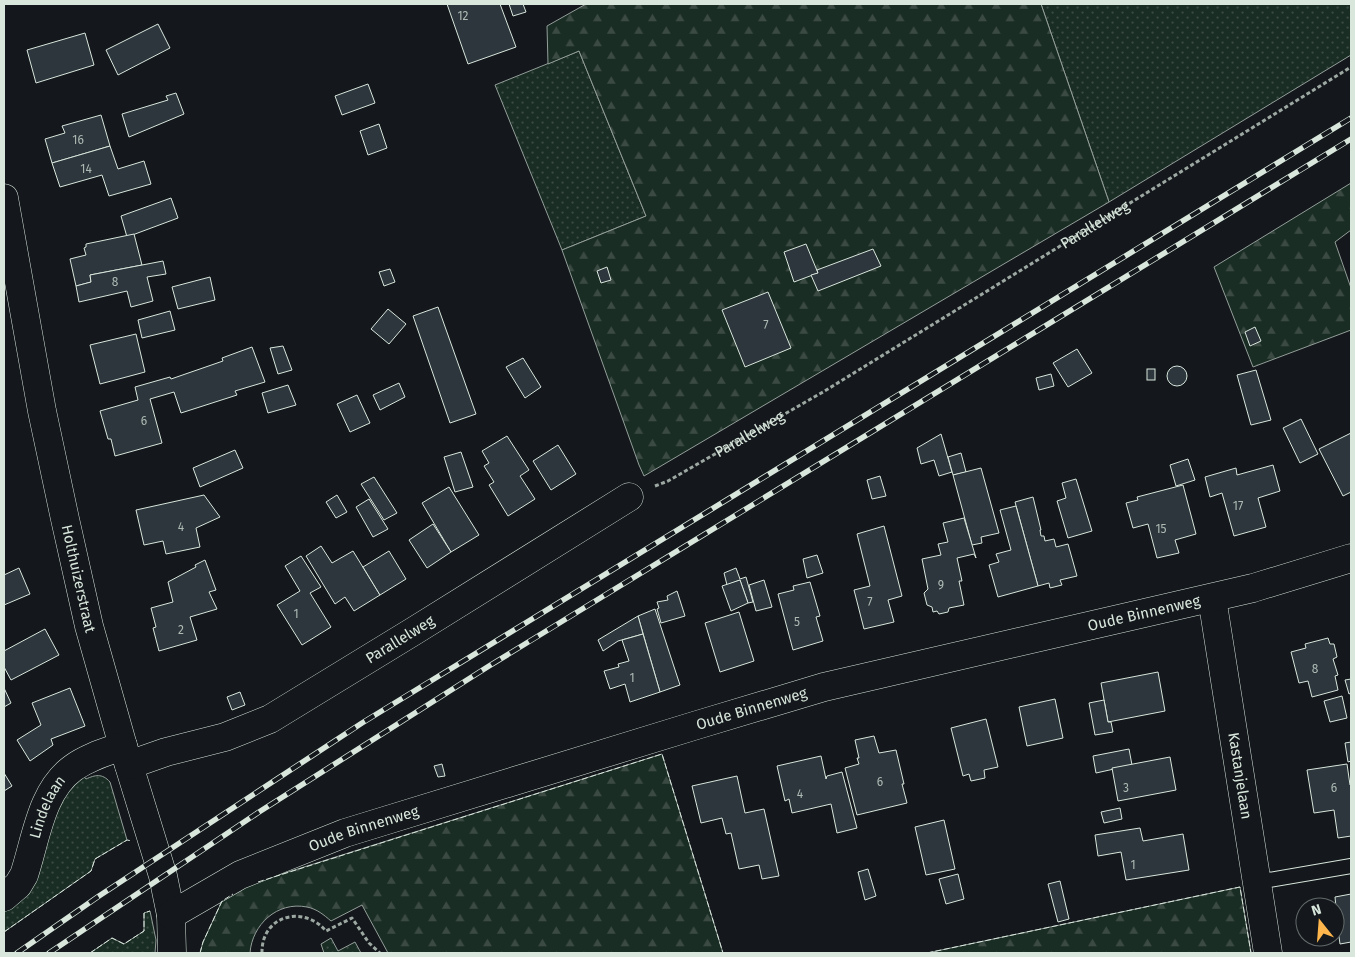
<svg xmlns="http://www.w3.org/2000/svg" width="1355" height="957" viewBox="0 0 1355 957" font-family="'Fira Sans',sans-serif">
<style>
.grass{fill:url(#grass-dots);stroke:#939e99}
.forest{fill:url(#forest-firs);stroke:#939e99}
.building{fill:#2c363c;stroke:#d8e6dc}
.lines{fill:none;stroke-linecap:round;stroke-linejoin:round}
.service-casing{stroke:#d8e6dc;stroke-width:16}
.minor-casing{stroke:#d8e6dc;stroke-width:29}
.path{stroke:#9da8a2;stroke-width:3;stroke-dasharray:4 2.5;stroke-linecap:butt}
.service{stroke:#14181c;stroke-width:14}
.minor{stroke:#14181c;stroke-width:28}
.rail-casing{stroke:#d8e6dc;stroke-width:5.5}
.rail{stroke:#14181c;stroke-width:4;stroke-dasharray:11;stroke-linecap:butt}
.fence{stroke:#d8e6dc;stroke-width:1;stroke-dasharray:6 2.5;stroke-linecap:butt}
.labels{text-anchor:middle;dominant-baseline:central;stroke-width:4;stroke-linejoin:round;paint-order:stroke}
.number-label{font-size:12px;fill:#adbab4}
.street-label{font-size:15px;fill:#d8e6dc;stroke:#14181c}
</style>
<defs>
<pattern id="grass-dots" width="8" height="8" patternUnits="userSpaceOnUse" patternTransform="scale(1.25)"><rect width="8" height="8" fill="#1a2d24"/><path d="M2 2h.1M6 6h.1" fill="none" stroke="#3b4b43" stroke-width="1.8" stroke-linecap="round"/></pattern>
<pattern id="forest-firs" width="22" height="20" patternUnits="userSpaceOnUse" patternTransform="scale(1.25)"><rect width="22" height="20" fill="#1a2d24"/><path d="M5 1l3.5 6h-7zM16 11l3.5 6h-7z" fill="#3b4b43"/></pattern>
</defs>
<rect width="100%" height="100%" fill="#14181c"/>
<g class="grass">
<polygon points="1041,4 1351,4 1351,55 1109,202"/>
<polygon points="579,51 646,216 562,250 495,85"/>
<path d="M83 775 86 779C95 775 102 773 110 782L127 840 95 859 91 871 4 932V911L19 900 50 826 67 790Z"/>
<polygon points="150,911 156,940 155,953 90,953 112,938 124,944 144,931 144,913"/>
<polygon points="331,938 338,951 355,942 361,953 324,953 321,944"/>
</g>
<g class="forest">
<polygon points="586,4 1041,4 1109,202 644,476 639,465 562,250 646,216 579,51 548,64 547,26"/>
<polygon points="1351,183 1351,230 1335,242 1351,288 1351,330 1253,367 1214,267"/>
<path d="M662 754 723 953H388L362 905 331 921C324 915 317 909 307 907 277 901 252 925 250 953H200L203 942 222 901 247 885Z"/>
<polygon points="1240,887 1251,953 927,953"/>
</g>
<g class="building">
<polygon points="447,4 500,4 516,47 468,64"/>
<polygon points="509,4 523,4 526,12 513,16"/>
<polygon points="158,24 170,48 118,75 106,50"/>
<polygon points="85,33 94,65 36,83 27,50"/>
<polygon points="368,84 375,103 342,115 335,96"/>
<polygon points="176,93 184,114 129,137 122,114 168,100 166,96"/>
<polygon points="101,115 110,146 52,163 45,139 65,133 62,126"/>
<polygon points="379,124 387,148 368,155 360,131"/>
<polygon points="110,146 118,169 144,161 151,184 109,196 102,175 60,187 52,163"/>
<polygon points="171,198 178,218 127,237 121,216"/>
<polygon points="134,234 142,265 90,275 91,282 76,286 70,259 86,255 84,248 86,247 86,244"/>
<polygon points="806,244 818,273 794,282 784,252"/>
<polygon points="873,249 881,266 818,291 811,275 818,273 817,270"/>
<polygon points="163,261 166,274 147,277 153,301 131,307 127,291 79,302 76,286 91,282 90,275"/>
<polygon points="607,267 611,280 601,283 597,271"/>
<polygon points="390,269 395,282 384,286 379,272"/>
<polygon points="210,277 215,300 178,309 172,287"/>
<polygon points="768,292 791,348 745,367 722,310"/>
<polygon points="438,307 476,414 450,423 413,316"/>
<polygon points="388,309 406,324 389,344 371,329"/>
<polygon points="170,311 175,330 142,338 138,320"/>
<polygon points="1255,327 1261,341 1250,346 1245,332"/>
<polygon points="136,334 145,372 100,384 90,345"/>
<polygon points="283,346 292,370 278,374 270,348"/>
<polygon points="252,347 265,382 235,391 237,395 181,413 174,392 150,399 162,443 115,456 111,439 108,439 100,411 138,400 135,387 170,377 171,379 223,361 222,358"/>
<polygon points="1077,349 1092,373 1068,387 1053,363"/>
<polygon points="523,358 541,387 525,398 506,367"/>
<circle cx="1177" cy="376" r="10"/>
<rect x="1147" y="369" width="8" height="11"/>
<polygon points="1256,370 1271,420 1251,425 1237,375"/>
<polygon points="1051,374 1054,386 1039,390 1036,378"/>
<polygon points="399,383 405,397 380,410 373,395"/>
<polygon points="288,385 296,405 268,413 262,393"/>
<polygon points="357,395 370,423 350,432 337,404"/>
<polygon points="1301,419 1318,454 1300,463 1283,428"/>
<polygon points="1351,433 1351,492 1343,496 1319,449"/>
<polygon points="941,434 952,472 939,476 934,460 921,464 917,448"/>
<polygon points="507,436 529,470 520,476 535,499 508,516 489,485 494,482 484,466 489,463 482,451"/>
<polygon points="558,445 576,474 551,490 533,461"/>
<polygon points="235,450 243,468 200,487 193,468"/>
<polygon points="461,452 473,487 455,492 444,457"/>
<polygon points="961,453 966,472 953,475 948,457"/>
<polygon points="1188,459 1195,480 1176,486 1170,465"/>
<polygon points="1273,465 1280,491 1258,498 1266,527 1234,536 1222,493 1210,497 1205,477 1236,468 1237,475"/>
<polygon points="981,468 999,533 981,537 982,543 972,545 953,475"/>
<polygon points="880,476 886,496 872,499 867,480"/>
<polygon points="374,477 397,513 384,520 361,484"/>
<polygon points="1076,479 1092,531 1068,538 1057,501 1066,498 1062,483"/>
<polygon points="1183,485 1196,534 1175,540 1179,553 1157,558 1148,524 1133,528 1126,503 1138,500 1137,497"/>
<polygon points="449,487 479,535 451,552 422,503"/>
<polygon points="204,495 220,517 196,528 200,547 166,554 163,541 144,545 136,510"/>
<polygon points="337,495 347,512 336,518 326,502"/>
<polygon points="1033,497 1041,530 1040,530 1041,536 1044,536 1045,541 1054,539 1056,547 1068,544 1077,576 1060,580 1062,585 1050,588 1049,583 1038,586 1015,502"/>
<polygon points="369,499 388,529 373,537 356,507"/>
<polygon points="1016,506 1038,586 998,597 989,565 999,562 996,554 1011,550 1000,510"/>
<polygon points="964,518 976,558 974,554 957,558 962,581 959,581 964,605 949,608 948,612 939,614 937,611 933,612 932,607 927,605 924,593 928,589 922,559 941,555 938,544 948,542 943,523"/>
<polygon points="433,524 451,552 427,568 409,540"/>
<polygon points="884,526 902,596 888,600 894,622 864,629 854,590 870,586 857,534"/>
<polygon points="321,546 332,563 353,551 380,595 354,611 345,597 335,604 306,556"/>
<polygon points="389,551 406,579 380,595 363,567"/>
<polygon points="817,555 823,573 807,578 803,559"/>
<polygon points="301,556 321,587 310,593 331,627 302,645 277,605 300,591 285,566"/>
<polygon points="205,560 216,590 209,592 217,609 190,617 197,640 159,651 153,628 156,627 151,608 173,602 168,582 196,567 195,565"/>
<polygon points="19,568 30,594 4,605 4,575"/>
<polygon points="736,568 740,579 746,577 753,602 748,603 740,580 727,585 724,573"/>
<polygon points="740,580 748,603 731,611 722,586"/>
<polygon points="764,580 772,607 756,611 749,585"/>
<polygon points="810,582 820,616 816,617 823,641 793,650 778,594 794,590 793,586"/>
<polygon points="677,591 685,616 661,623 657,609 659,608 657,602 668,600 667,596"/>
<polygon points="655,609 680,685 660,692 638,616"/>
<polygon points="739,612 754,661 720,672 705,623"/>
<polygon points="638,616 643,634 618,641 603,651 598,640"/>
<polygon points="45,629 59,655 11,680 4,667 4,651"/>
<polygon points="643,634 660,692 630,702 625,684 610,689 604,671 619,667 618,664 629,661 622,640"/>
<polygon points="1328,638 1330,644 1334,644 1337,657 1333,659 1338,675 1335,676 1338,690 1312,697 1308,681 1299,683 1291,652 1306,648 1305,644"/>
<polygon points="1158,672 1165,711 1108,722 1101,683"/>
<polygon points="1351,679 1351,693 1349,694 1345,680"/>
<polygon points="4,688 11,703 4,707"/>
<polygon points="70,688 85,726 51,739 53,745 30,761 17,740 41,725 32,703"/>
<polygon points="240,692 245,705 232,710 227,697"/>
<polygon points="1342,696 1347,718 1330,722 1324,701"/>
<polygon points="1055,699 1063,738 1027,746 1019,707"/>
<polygon points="1104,700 1108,722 1111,722 1113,732 1095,735 1089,703"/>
<polygon points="986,719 998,767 984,770 985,778 971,781 969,774 963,776 951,728"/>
<polygon points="874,736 879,753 896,750 904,784 902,784 907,803 857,815 845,768 859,764 857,758 859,758 855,740"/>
<polygon points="1351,742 1351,761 1348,762 1345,743"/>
<polygon points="1129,749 1132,765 1096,773 1093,756"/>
<polygon points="821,756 826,779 827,776 842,772 857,828 837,833 831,804 792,813 789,799 785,801 777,766"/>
<polygon points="1170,757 1176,790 1118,801 1112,768"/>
<polygon points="442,764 445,776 438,777 434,766"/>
<polygon points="1347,764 1350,785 1351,785 1351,836 1338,838 1334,810 1314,813 1307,770"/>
<polygon points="4,773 12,786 4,791"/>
<polygon points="737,776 745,813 764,809 779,876 762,879 759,865 739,869 731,833 726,834 722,818 701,823 692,786"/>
<polygon points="1120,808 1122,819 1104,823 1101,812"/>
<polygon points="944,820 955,869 926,875 915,827"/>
<polygon points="1140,828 1143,841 1183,834 1189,870 1126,880 1121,852 1098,856 1095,835"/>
<polygon points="868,869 876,896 865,900 858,872"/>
<polygon points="958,874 964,899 946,904 939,879"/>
<polygon points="1060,881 1069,919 1058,922 1048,884"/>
<polygon points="1351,894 1351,942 1340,944 1335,907 1334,907 1336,907 1335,897"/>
</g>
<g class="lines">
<g class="service-casing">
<polyline id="service" points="1257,882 1351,866"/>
</g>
<g class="minor-casing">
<g id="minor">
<path id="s2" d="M4 198 42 411 65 519 89 626 123 746 163 876 171 915 172 953"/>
<path id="s3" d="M1212 598 1268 953"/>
<path id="s4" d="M129 765 166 752 225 737 270 719 414 631 629 497"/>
<path id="s5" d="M4 897 18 885 24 875C36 839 41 791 73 768 88 757 106 752 123 746"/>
<path id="s6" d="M171 915 240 875 345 833 697 725 824 687 1253 588 1351 558"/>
</g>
</g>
<g class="path">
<path id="s1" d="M655 486 668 481 823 392 1351 67"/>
<path d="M262 953C261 916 303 904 326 931L352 918 369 943 380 953"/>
</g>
<use href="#service" class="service"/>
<use href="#minor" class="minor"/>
<g class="rail-casing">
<g id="rail">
<polyline points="17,953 99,896 362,723 1351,118"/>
<polyline points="49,953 259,812 489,666 1351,139"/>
</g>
</g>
<use href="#rail" class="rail"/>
<g class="fence">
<polyline points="258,882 662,754 723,953"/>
<polyline points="4,932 91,871 95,859 127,840 132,841"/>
<polyline points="90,953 112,938 124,944 144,931 144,913 150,911"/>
<polyline points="200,953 203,942 222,901 233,894"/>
<polyline points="927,953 1240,887 1251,953"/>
</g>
</g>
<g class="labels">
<g class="number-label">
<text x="463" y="16">12</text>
<text x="78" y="140">16</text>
<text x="86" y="169">14</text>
<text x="115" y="282">8</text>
<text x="766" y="325">7</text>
<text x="144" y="421">6</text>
<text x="1238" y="506">17</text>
<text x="181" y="527">4</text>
<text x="1161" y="529">15</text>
<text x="941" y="585">9</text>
<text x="870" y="602">7</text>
<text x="296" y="614">1</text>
<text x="797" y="622">5</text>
<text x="181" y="630">2</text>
<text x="1315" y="669">8</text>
<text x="632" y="678">1</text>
<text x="880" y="782">6</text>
<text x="1126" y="788">3</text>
<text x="1334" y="788">6</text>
<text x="800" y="794">4</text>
<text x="1133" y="865">1</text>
</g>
<g class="street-label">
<text stroke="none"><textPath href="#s1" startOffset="512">Parallelweg</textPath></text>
<text stroke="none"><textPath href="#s1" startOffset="108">Parallelweg</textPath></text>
<text stroke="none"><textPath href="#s2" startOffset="388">Holthuizerstraat</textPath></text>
<text stroke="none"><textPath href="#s6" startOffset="1022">Oude Binnenweg</textPath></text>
<text stroke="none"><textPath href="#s4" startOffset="301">Parallelweg</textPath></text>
<text stroke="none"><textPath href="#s6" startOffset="618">Oude Binnenweg</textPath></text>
<text stroke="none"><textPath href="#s3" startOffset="180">Kastanjelaan</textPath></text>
<text stroke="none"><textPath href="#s5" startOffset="102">Lindelaan</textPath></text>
<text stroke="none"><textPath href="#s6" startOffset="212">Oude Binnenweg</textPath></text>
</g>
</g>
<rect width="1355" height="957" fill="none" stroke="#d8e6dc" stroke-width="10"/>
<g transform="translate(1320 922) rotate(343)"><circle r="24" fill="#14181c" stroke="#626a69"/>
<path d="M0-4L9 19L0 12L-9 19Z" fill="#ffb74d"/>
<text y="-8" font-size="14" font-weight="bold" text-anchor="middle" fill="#d8e6dc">N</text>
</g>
</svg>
